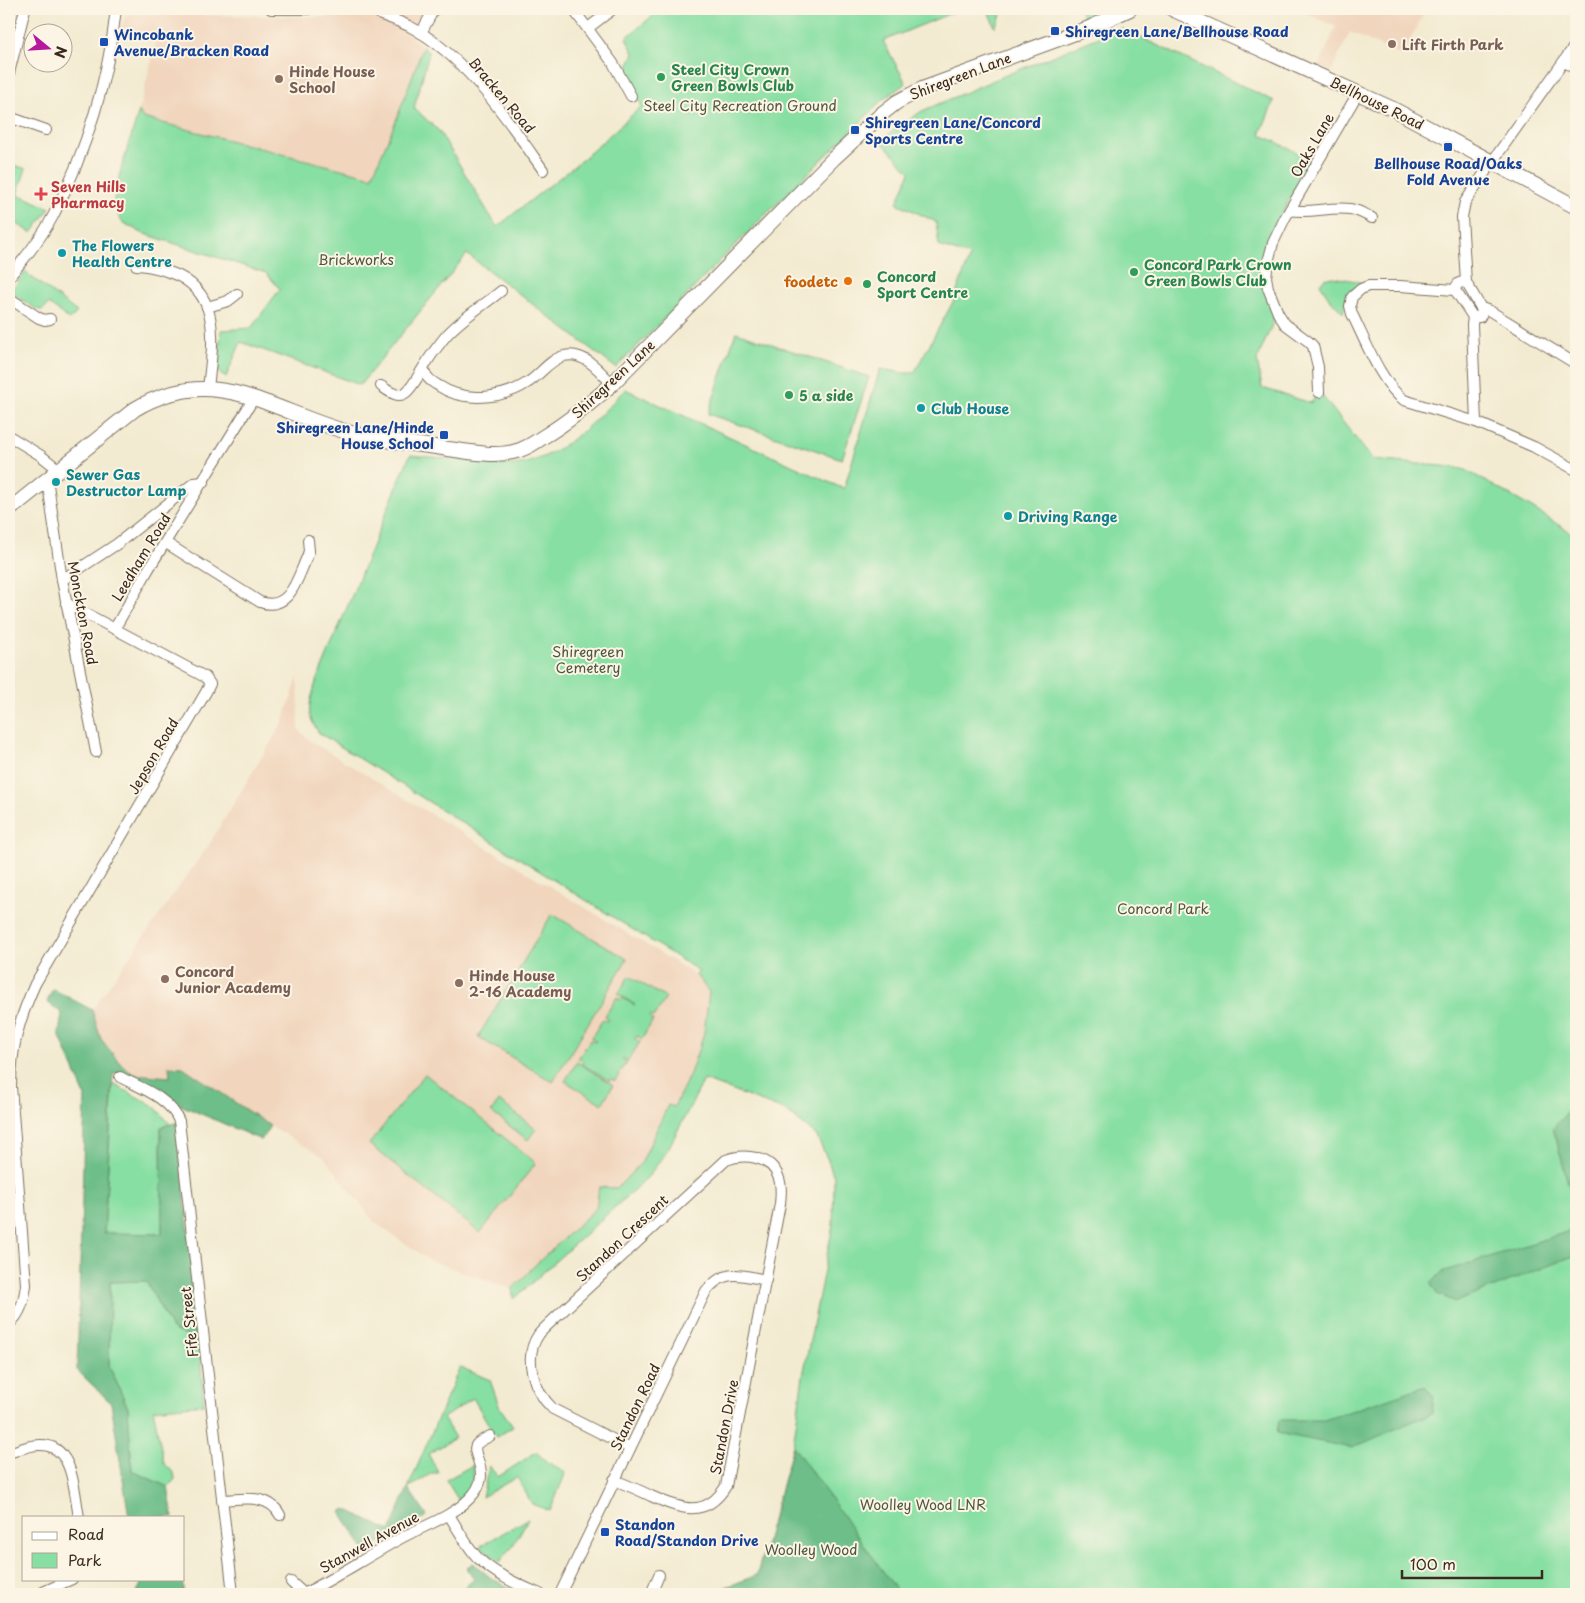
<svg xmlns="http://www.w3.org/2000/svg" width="1585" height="1603" viewBox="0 0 1585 1603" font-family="'Playpen Sans',sans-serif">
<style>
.built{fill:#f1d5bd}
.green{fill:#87dfa3;stroke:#618460}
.forest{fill:#6dbe89;stroke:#547454}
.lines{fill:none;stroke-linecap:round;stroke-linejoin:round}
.street-casing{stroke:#7b6e5d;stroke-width:12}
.secondary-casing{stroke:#7b6e5d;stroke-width:16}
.street{stroke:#fff;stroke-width:10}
.secondary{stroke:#fff;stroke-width:14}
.transit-dot{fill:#1a4fb4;stroke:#fcf5e5;stroke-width:2}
.education-dot{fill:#8d6e63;stroke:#fcf5e5;stroke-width:2}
.leisure-dot{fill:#2e9e5b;stroke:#fcf5e5;stroke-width:2}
.health-dot{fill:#e0444e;stroke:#fcf5e5;stroke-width:2}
.culture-dot{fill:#0f9aa8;stroke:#fcf5e5;stroke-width:2}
.food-dot{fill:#e8710a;stroke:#fcf5e5;stroke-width:2}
.labels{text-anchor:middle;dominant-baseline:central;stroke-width:4;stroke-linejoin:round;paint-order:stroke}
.transit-label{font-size:14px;font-weight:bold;fill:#164399;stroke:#fcf5e5;text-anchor:start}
.education-label{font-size:14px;font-weight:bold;fill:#785e54;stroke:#fcf5e5;text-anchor:start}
.leisure-label{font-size:14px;font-weight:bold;fill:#27864d;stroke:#fcf5e5;text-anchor:start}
.street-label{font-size:14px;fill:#3b2a1e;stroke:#fcf5e5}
.park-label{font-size:14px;fill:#4e573f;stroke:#fcf5e5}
.health-label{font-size:14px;font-weight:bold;fill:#be3a42;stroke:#fcf5e5;text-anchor:start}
.culture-label{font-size:14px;font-weight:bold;fill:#0d838f;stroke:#fcf5e5;text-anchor:start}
.food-label{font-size:14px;font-weight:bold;fill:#c56008;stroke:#fcf5e5;text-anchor:end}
</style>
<rect width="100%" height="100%" fill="#fcf5e5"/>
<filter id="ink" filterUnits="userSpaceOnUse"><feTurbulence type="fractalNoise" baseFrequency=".02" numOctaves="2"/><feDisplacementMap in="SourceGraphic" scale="10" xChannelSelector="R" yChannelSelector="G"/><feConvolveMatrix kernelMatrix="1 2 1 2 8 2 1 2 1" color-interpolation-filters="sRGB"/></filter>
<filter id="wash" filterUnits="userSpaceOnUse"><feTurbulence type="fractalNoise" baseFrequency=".0096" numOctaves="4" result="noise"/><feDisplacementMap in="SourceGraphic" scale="20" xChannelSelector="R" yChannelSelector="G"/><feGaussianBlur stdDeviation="1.12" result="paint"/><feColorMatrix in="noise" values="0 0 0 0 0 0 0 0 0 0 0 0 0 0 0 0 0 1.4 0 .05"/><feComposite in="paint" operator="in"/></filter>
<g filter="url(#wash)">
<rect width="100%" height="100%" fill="#f3ebd1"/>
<g class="built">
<polygon points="343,9 424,9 411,36 423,47 397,118 372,177 143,118 139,111 156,43 119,33 125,17 134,14 327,17"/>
<polygon points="1298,9 1426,9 1402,56 1350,32 1331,72 1319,67 1336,27"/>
<polygon points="298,677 299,730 309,740 696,975 709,992 704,1033 690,1074 674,1107 668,1106 642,1162 636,1170 531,1269 530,1272 512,1289 429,1260 374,1222 324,1157 270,1126 184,1067 170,1077 133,1074 120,1063 101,1039 92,1010 208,846 283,722"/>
</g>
<g class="green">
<polygon points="661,9 961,9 883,41 906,83 884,99 754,226 616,368 467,254 360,385 241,342 226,377 221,375 218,368 221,330 251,328 280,289 266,273 142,233 122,222 113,205 120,173 139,111 143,118 372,177 397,118 423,47 429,53 414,108 439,131 497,227 583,159 642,106 624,75 634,53 626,38"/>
<polygon points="987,9 1004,9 995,27"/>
<polygon points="1080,9 1115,9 1088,21 1083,17"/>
<path d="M1121 28 1274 101 1260 134 1310 159 1267 243 1264 282 1275 318 1257 360 1262 388 1311 403 1319 392 1373 460 1453 467 1466 470 1532 508 1576 536V784L1572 791 1576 795V1594H717L719 1590 757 1575 793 1446 803 1376 833 1225 834 1177 827 1158 816 1135 786 1111 704 1080 668 1149 649 1176 514 1299 512 1289 529 1272 531 1269 596 1208 599 1187 617 1188 642 1162 668 1105 674 1107 690 1074 704 1033 709 992 696 975 699 971 319 733C305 712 309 708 315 685L410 455C433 457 456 459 479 462 490 463 502 466 513 465 558 461 597 420 625 389L844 489 880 369 904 373H914L953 302 970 256 939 246 936 222 897 203 910 172 880 140 922 111 987 83Z"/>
<polygon points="9,163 26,169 17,194 50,208 32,233 9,219"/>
<polygon points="25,272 77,312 70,320 49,304 42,310 36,309 13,294 12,290"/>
<path d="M1332 277 1356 281 1365 284C1348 289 1346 296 1343 313L1329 298 1320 284 1324 279Z"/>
<polygon points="736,332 869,377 842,459 708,414"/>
<polygon points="552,914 627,959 553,1082 478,1037"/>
<polygon points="629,976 666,998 654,1017 651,1015 649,1017 653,1020 642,1039 637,1036 635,1039 640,1042 628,1061 624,1058 623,1060 627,1062 615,1081 611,1079 610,1081 582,1064 583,1061 578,1059 590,1040 595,1042 596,1041 591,1038 603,1019 607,1021 608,1018 605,1016 617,997 620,1000 622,998 635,1005 618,994"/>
<polygon points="577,1062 613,1085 602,1104 565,1081"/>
<polygon points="425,1074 536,1163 480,1233 369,1144"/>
<polygon points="113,1084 154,1106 170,1124 161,1127 162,1234 104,1233"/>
<polygon points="499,1101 536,1129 528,1140 491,1112"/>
<polygon points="146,1281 172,1329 199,1342 204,1404 153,1409 164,1463 174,1473 175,1479 168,1487 132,1471 128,1408 109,1366 110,1282"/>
<polygon points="460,1367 490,1380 499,1406 513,1427 496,1437 473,1398 443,1418 455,1438 428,1454 439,1473 432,1473 408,1488"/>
<polygon points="536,1452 547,1462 566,1472 550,1511 532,1504 517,1477 482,1497 489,1466 498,1477"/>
<path d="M473 1465C475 1481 470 1490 459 1501L446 1480Z"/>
<polygon points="528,1519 511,1549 509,1549 500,1562 480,1546"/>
</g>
<g class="forest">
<polygon points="53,989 92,1010 101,1039 120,1063 133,1074 170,1077 169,1066 183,1067 270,1126 261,1140 176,1103 113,1073 104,1233 162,1234 161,1127 178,1122 199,1342 172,1329 146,1281 110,1282 109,1366 128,1408 132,1471 168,1487 173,1517 129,1517 111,1403 77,1370 85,1096 59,1034 62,1013 47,1002"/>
<polygon points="1576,1107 1576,1198 1571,1194 1553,1128 1570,1109"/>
<polygon points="1576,1229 1576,1255 1456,1302 1437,1294 1431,1284 1442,1272"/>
<polygon points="1425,1386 1434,1397 1432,1413 1352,1448 1277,1433 1279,1420 1324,1420"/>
<polygon points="793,1446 895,1588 896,1594 717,1594 719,1590 757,1575"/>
<polygon points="408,1488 427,1516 365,1551 341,1512 346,1509 390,1531"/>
<polygon points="473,1563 491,1578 512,1589 509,1594 466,1594 463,1589 474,1579 467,1568"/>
<polygon points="141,1579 182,1579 184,1594 136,1594 141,1584"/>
</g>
</g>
<g filter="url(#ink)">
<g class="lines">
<g class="street-casing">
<g id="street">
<polyline points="271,9 308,9"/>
<polyline points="573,9 613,63 631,96"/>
<path d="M381 15C391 18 400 22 409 26 465 55 508 120 543 170"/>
<polyline points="588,28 613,9"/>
<polyline points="421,33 434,9"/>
<polyline points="1564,62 1576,68"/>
<polyline points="9,73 25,9"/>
<polyline points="9,117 46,130"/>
<path d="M1290 210C1310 214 1330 206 1350 209 1358 210 1365 214 1372 218"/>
<path d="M136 265C148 265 158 268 169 272 223 290 213 344 208 388"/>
<path d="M9 277C26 257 44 235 55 212 86 152 109 76 116 9"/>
<path d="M1466 282C1459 282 1457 283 1455 290L1473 317H1480L1482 313 1481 308 1466 282 1462 217 1465 202 1492 162 1576 44"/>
<path d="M1455 290 1400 286H1368L1361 289 1352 297 1350 306 1352 314C1365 340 1382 385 1404 400L1476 422 1534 447 1576 470"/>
<polyline points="9,298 39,318 45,320 50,319"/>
<polyline points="207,307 228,301 237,294"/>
<polyline points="1481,308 1490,311 1576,364"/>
<polyline points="1473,317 1472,325 1476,422"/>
<path d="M423 370C426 378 432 382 439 386 464 403 502 399 527 383 539 376 550 359 564 356 584 351 600 371 612 384"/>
<path d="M381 386C387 390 398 399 405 393 413 388 421 370 427 362 432 353 439 345 445 337 460 319 483 306 501 291"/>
<polyline points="1319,392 1318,367 1313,346 1308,341 1285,324 1278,313 1268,288 1266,277 1268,262 1273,243 1285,218 1358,93"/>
<polyline points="9,436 40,455 58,469"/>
<polyline points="47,478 62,580 96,752"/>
<path d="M166 543 260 602C290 612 297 579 307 557L309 551 308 540"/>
<polyline points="62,580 117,544 194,483 204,482"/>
<polyline points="115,628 148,570 254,398"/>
<path d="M120 1077C141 1088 170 1098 179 1121L233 1594"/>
<path d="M9 1324C21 1314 24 1300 26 1285L11 1086C11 1047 19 1020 35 984L206 692 210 684 205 677 66 603"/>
<path d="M9 1453C18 1450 29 1445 39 1445 74 1443 74 1492 79 1517"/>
<path d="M614 1480C627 1485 639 1490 651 1496 680 1509 706 1519 726 1486L780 1204C781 1195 782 1185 778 1176 770 1156 744 1153 726 1160L553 1320C549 1324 543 1329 539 1334 522 1358 534 1391 553 1409L630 1448"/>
<path d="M222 1500C242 1499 269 1493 280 1515"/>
<path d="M449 1515C458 1529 466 1545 477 1557 494 1574 518 1585 540 1594"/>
<polyline points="291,1582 304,1594"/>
<polyline points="43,1592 72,1579"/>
<path d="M304 1594C338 1576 370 1555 403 1537 426 1525 451 1517 469 1499 496 1473 468 1454 477 1444 480 1441 486 1438 490 1436"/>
<path d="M560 1594 706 1291C725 1268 740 1275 766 1280"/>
<polyline points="651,1594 659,1575"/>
</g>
</g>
<g class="secondary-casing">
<g id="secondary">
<polyline points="1172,9 1393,109 1576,207"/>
<path d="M9 510 135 409C217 361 271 412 351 433 383 441 416 444 448 449 471 452 498 458 520 450 528 447 536 442 543 437 568 422 590 404 612 384L834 158 884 112 897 102 922 89 1089 28 1130 9"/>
</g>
</g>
<use href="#street" class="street"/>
<use href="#secondary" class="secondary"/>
</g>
</g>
<g class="transit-dot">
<rect x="1050" y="26" width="10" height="10" rx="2.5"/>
<rect x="99" y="37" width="10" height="10" rx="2.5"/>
<rect x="850" y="125" width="10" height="10" rx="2.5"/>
<rect x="1443" y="142" width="10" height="10" rx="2.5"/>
<rect x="439" y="430" width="10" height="10" rx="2.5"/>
<rect x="600" y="1527" width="10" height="10" rx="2.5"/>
</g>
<g class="education-dot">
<circle cx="1392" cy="44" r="5"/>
<circle cx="279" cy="79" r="5"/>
<circle cx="165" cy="979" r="5"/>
<circle cx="459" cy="983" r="5"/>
</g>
<g class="leisure-dot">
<circle cx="661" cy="77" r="5"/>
<circle cx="1134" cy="272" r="5"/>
<circle cx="867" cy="284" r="5"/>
<circle cx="789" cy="395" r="5"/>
</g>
<path class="health-dot" d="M38.5 186.5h5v5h5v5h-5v5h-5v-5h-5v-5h5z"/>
<g class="culture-dot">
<circle cx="62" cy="253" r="5"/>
<circle cx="921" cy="408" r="5"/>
<circle cx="56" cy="482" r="5"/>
<circle cx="1008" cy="516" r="5"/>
</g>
<circle class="food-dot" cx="848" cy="281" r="5"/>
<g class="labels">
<g class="transit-label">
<text x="1065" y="31">Shiregreen Lane/Bellhouse Road</text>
<text x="114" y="34">Wincobank<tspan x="114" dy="16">Avenue/Bracken Road</tspan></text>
<text x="865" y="122">Shiregreen Lane/Concord<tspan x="865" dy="16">Sports Centre</tspan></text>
<text x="1448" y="163" text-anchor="middle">Bellhouse Road/Oaks<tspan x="1448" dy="16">Fold Avenue</tspan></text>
<text x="434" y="427" text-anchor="end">Shiregreen Lane/Hinde<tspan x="434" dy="16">House School</tspan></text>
<text x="615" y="1524">Standon<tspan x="615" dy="16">Road/Standon Drive</tspan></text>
</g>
<g class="education-label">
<text x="1402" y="44">Lift Firth Park</text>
<text x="289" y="71">Hinde House<tspan x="289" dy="16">School</tspan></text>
<text x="175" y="971">Concord<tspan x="175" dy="16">Junior Academy</tspan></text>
<text x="469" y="975">Hinde House<tspan x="469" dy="16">2-16 Academy</tspan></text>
</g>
<g class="leisure-label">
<text x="671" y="69">Steel City Crown<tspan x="671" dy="16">Green Bowls Club</tspan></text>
<text x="1144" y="264">Concord Park Crown<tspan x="1144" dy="16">Green Bowls Club</tspan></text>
<text x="877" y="276">Concord<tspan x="877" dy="16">Sport Centre</tspan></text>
<text x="799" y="395">5 a side</text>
</g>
<g class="street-label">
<text transform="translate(960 76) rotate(-21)">Shiregreen Lane</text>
<text transform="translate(502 95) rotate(50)">Bracken Road</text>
<text transform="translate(1377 103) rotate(26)">Bellhouse Road</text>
<text transform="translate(1312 145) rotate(-60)">Oaks Lane</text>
<text transform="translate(613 379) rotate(-43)">Shiregreen Lane</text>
<text transform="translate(141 557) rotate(-59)">Leedham Road</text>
<text transform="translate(83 613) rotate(79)">Monckton Road</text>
<text transform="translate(153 756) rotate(-60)">Jepson Road</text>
<text transform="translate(622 1238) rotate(-43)">Standon Crescent</text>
<text transform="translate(189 1322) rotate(-96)">Fife Street</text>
<text transform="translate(635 1407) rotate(-64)">Standon Road</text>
<text transform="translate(724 1427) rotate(-79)">Standon Drive</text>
<text transform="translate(369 1542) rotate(-29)">Stanwell Avenue</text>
</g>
<g class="park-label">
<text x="740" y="105">Steel City Recreation Ground</text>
<text x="356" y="259">Brickworks</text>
<text x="588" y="651">Shiregreen<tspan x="588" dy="16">Cemetery</tspan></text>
<text x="1163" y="908">Concord Park</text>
<text x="923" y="1504">Woolley Wood LNR</text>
<text x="811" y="1549">Woolley Wood</text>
</g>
<g class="health-label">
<text x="51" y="186">Seven Hills<tspan x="51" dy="16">Pharmacy</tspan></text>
</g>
<g class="culture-label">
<text x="72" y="245">The Flowers<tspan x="72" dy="16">Health Centre</tspan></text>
<text x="931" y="408">Club House</text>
<text x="66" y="474">Sewer Gas<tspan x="66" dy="16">Destructor Lamp</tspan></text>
<text x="1018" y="516">Driving Range</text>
</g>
<g class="food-label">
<text x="838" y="281">foodetc</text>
</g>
</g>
<rect width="1585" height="1603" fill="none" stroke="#fcf5e5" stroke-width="30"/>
<rect x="22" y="1516" width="162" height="65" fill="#fcf5e5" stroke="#afa495"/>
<rect x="32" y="1532" width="25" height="8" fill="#ffffff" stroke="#afa495"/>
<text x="68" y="1540" font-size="15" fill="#3b2a1e">Road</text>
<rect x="32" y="1553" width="25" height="15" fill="#87dfa3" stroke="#afa495"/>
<text x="68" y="1566" font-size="15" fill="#3b2a1e">Park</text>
<g transform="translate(48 48) rotate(108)"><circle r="24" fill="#fcf5e5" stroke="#afa495"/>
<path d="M0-4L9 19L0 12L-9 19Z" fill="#b5179e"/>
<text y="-8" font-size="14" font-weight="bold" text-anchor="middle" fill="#3b2a1e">N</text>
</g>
<path d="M1402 1570v8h140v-8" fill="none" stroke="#3b2a1e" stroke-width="2.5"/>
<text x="1410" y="1570" font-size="15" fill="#3b2a1e" stroke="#fcf5e5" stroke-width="4" paint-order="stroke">100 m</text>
</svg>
